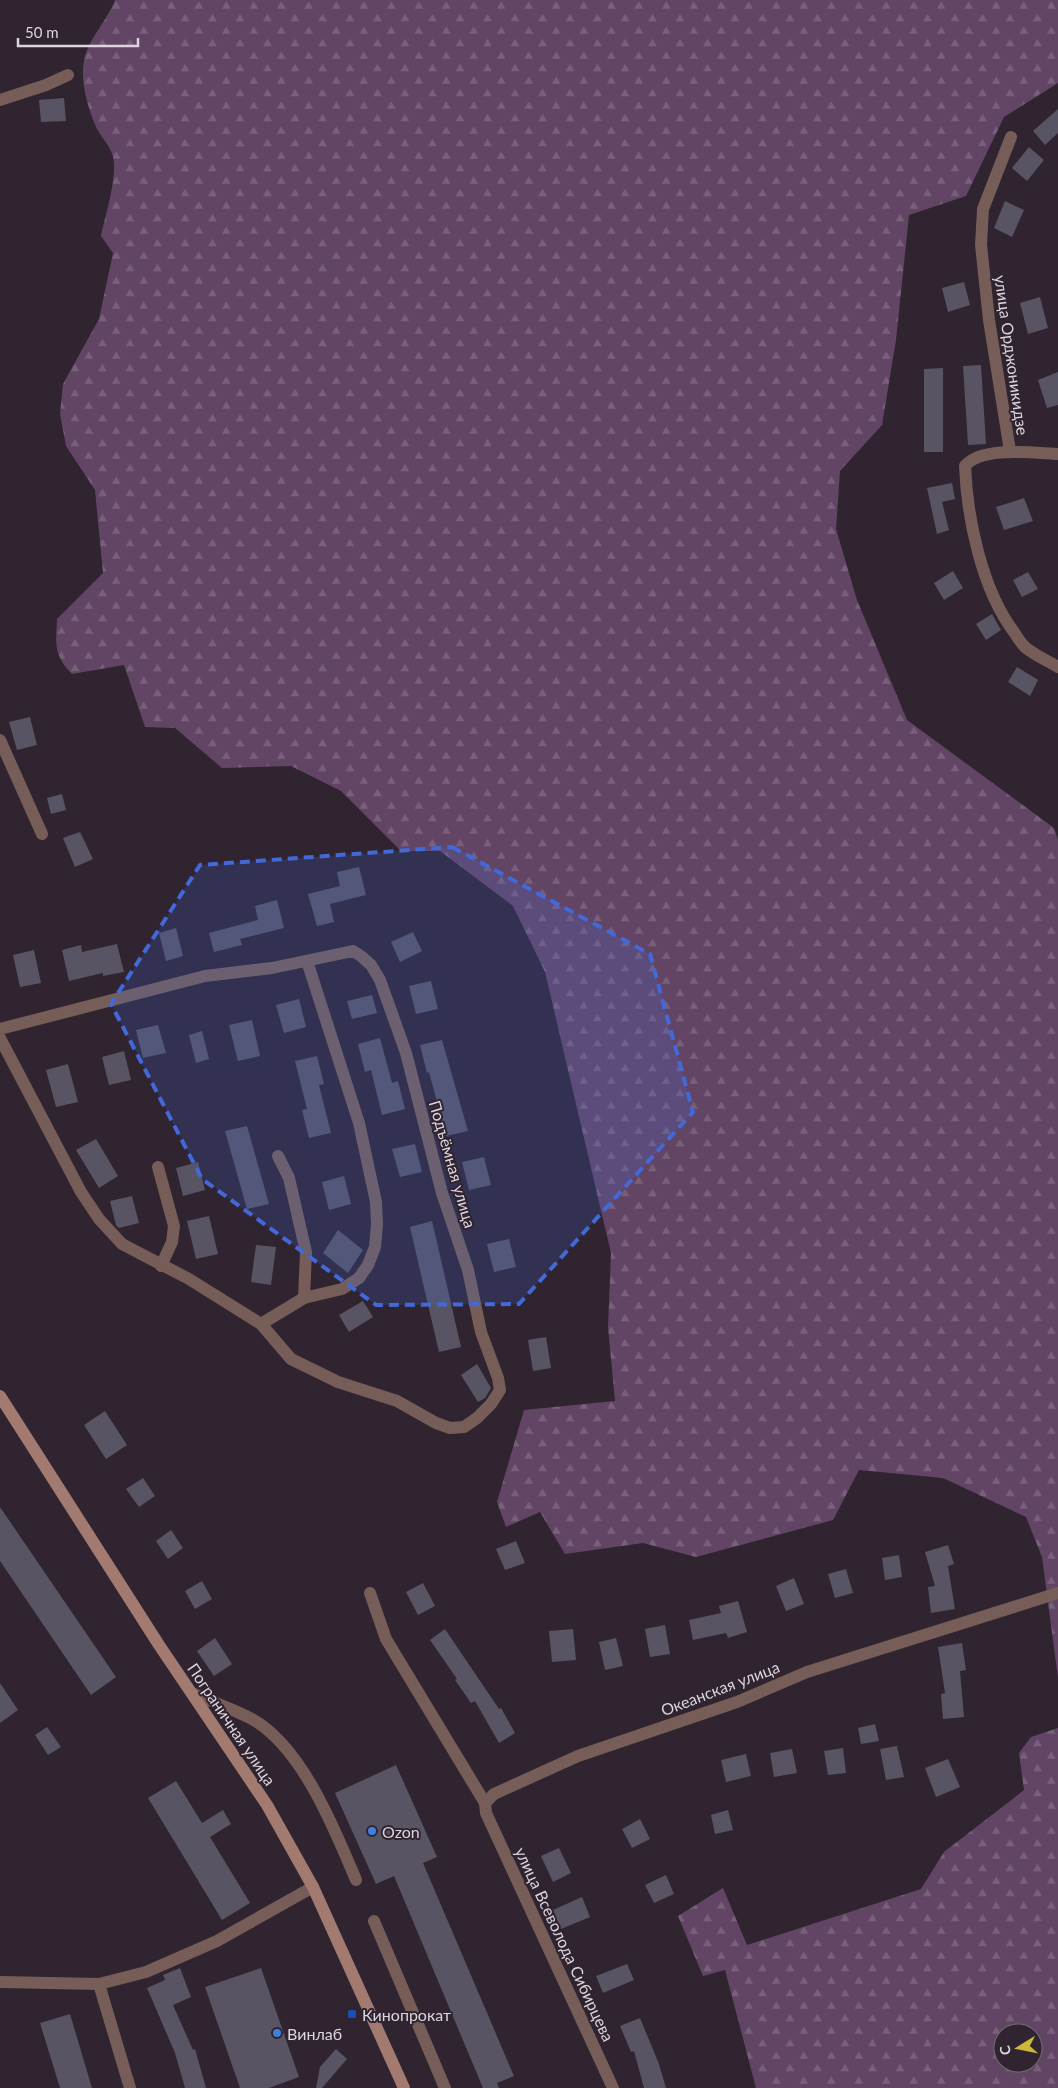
<svg xmlns="http://www.w3.org/2000/svg" width="1058" height="2088" viewBox="0 0 1058 2088" font-family="Lato,sans-serif">
<style>
.forest{fill:url(#forest-firs);fill-rule:evenodd}
.building{fill:#585464}
.lines{fill:none;stroke-linecap:round;stroke-linejoin:round}
.minor{stroke:#775d57;stroke-width:12}
.secondary{stroke:#a37a70;stroke-width:12}
.marked{fill:#4369d9;fill-opacity:0.2;stroke:#4369d9;stroke-width:4;stroke-dasharray:10 6;stroke-linejoin:round}
.shop-dot{fill:#3f7fe0;stroke:#2f2430;stroke-width:2}
.transit-dot{fill:#1a4fb4;stroke:#2f2430;stroke-width:2}
.labels{text-anchor:middle;dominant-baseline:central;stroke-width:4;stroke-linejoin:round;paint-order:stroke}
.street-label{font-size:16px;fill:#dcd5dd;stroke:#2f2430}
.poi-label{font-size:16px;fill:#dcd5dd;stroke:#2f2430;text-anchor:start}
</style>
<defs>
<pattern id="forest-firs" width="22" height="20" patternUnits="userSpaceOnUse" patternTransform="scale(1.25)"><rect width="22" height="20" fill="#624564"/><path d="M5 1l3.5 6h-7zM16 11l3.5 6h-7z" fill="#785f7a"/></pattern>
</defs>
<rect width="100%" height="100%" fill="#2f2430"/>
<g class="forest">
<path d="M115 0H1058V83L1004 117 966 196 909 215 896 340 882 425 840 471 836 529 857 600 907 720 1054 828 1058 840V1678L1042 1557 1026 1517 943 1478 859 1470 833 1520 696 1557 643 1543 565 1554 540 1512 506 1527 497 1502 524 1410 615 1401 608 1327 611 1253 545 972 513 906 440 851H401L341 791 291 766 222 768 175 728 145 727 124 665 72 674C53 655 56 644 57 619L103 573 95 490 66 446 60 414 63 384 99 319 113 253 101 236C105 217 118 175 113 157 111 147 101 137 96 127 88 108 80 82 84 61 88 39 107 21 115 0Z"/>
<path d="M1058 1728V2088H756L725 1970 703 1976 678 1916 723 1888 747 1945 921 1889 944 1852 1024 1790 1019 1753 1031 1737ZM1003 2033H1033V2063H1003Z"/>
</g>
<g class="building">
<polygon points="64,98 66,121 41,122 39,100"/>
<polygon points="1058,109 1058,133 1045,145 1033,131"/>
<polygon points="1029,147 1044,160 1027,181 1012,168"/>
<polygon points="1005,201 1024,210 1012,237 994,228"/>
<polygon points="964,282 970,305 948,312 942,288"/>
<polygon points="1040,297 1048,328 1028,334 1020,303"/>
<polygon points="981,365 986,444 968,445 963,366"/>
<polygon points="943,368 943,452 924,452 924,369"/>
<polygon points="1058,372 1058,405 1047,408 1038,380"/>
<polygon points="952,483 955,499 942,502 949,530 937,534 927,488"/>
<polygon points="1024,498 1033,521 1004,530 996,507"/>
<polygon points="953,571 963,588 944,600 934,583"/>
<polygon points="1028,572 1038,589 1022,597 1013,580"/>
<polygon points="992,614 1001,630 986,640 976,624"/>
<polygon points="1017,667 1038,680 1030,696 1008,682"/>
<polygon points="30,717 37,745 17,750 9,722"/>
<polygon points="62,794 66,810 51,814 47,798"/>
<polygon points="80,832 93,859 75,867 63,838"/>
<polygon points="359,867 366,895 330,904 334,922 317,926 308,894 340,886 337,872"/>
<polygon points="277,900 284,928 240,939 242,945 214,952 209,933 258,920 255,906"/>
<polygon points="176,928 183,956 166,961 159,933"/>
<polygon points="413,932 422,951 400,962 391,942"/>
<polygon points="117,944 124,972 103,976 103,973 69,981 62,950 81,945 82,952"/>
<polygon points="34,950 41,983 20,987 13,955"/>
<polygon points="431,981 438,1009 416,1014 409,986"/>
<polygon points="372,995 377,1013 352,1019 347,1001"/>
<polygon points="299,999 306,1027 284,1033 276,1005"/>
<polygon points="252,1020 260,1056 238,1061 229,1025"/>
<polygon points="158,1025 166,1053 143,1058 136,1030"/>
<polygon points="202,1031 209,1059 196,1063 189,1035"/>
<polygon points="380,1038 392,1083 398,1081 405,1109 382,1115 371,1070 365,1072 358,1044"/>
<polygon points="442,1040 468,1131 446,1136 429,1072 427,1073 420,1045"/>
<polygon points="124,1051 131,1080 109,1085 102,1057"/>
<polygon points="317,1056 324,1084 319,1085 331,1133 309,1138 302,1110 307,1109 295,1061"/>
<polygon points="68,1064 78,1102 56,1107 46,1070"/>
<polygon points="247,1126 269,1204 247,1209 225,1131"/>
<polygon points="96,1139 118,1176 99,1188 76,1150"/>
<polygon points="415,1144 422,1172 400,1177 392,1149"/>
<polygon points="484,1157 491,1185 469,1190 462,1162"/>
<polygon points="198,1162 205,1190 183,1196 176,1168"/>
<polygon points="344,1176 351,1204 329,1210 322,1182"/>
<polygon points="132,1196 139,1223 119,1228 116,1225 110,1201"/>
<polygon points="209,1216 218,1254 196,1259 187,1221"/>
<polygon points="432,1221 461,1347 439,1352 410,1227"/>
<polygon points="338,1230 363,1250 348,1273 323,1253"/>
<polygon points="509,1239 516,1267 494,1272 487,1244"/>
<polygon points="256,1245 276,1247 271,1285 251,1282"/>
<polygon points="363,1301 373,1317 349,1332 339,1315"/>
<polygon points="546,1337 551,1368 533,1371 528,1340"/>
<polygon points="477,1364 491,1388 485,1398 478,1402 461,1375"/>
<polygon points="105,1411 127,1445 106,1459 84,1425"/>
<polygon points="143,1478 155,1496 139,1507 126,1489"/>
<polygon points="0,1507 116,1677 91,1695 0,1561"/>
<polygon points="171,1530 183,1548 168,1559 156,1541"/>
<polygon points="516,1541 525,1563 505,1570 496,1549"/>
<polygon points="948,1545 954,1564 948,1566 955,1609 931,1613 928,1587 935,1586 925,1552"/>
<polygon points="899,1555 902,1577 885,1580 882,1558"/>
<polygon points="846,1569 853,1593 835,1598 828,1574"/>
<polygon points="794,1578 804,1604 786,1611 776,1586"/>
<polygon points="202,1581 212,1599 195,1609 185,1591"/>
<polygon points="423,1583 435,1606 418,1615 406,1592"/>
<polygon points="738,1601 747,1632 728,1638 726,1633 693,1640 689,1620 721,1613 719,1606"/>
<polygon points="665,1625 670,1654 650,1657 645,1629"/>
<polygon points="445,1629 499,1709 501,1708 515,1733 499,1743 475,1701 471,1703 455,1680 457,1679 430,1640"/>
<polygon points="573,1629 576,1660 552,1662 549,1631"/>
<polygon points="215,1638 232,1664 214,1676 197,1651"/>
<polygon points="616,1638 623,1666 605,1670 599,1642"/>
<polygon points="962,1643 966,1670 960,1671 964,1717 943,1719 941,1694 945,1693 938,1647"/>
<polygon points="0,1683 18,1710 0,1723"/>
<polygon points="875,1724 879,1741 861,1744 858,1728"/>
<polygon points="47,1727 61,1747 48,1755 35,1735"/>
<polygon points="897,1746 904,1777 886,1780 880,1749"/>
<polygon points="843,1748 846,1773 828,1775 824,1751"/>
<polygon points="792,1749 797,1773 774,1777 770,1753"/>
<polygon points="746,1754 751,1776 726,1782 721,1760"/>
<polygon points="948,1759 960,1787 936,1797 925,1768"/>
<polygon points="396,1765 437,1857 423,1863 514,2076 497,2083 499,2088 483,2088 394,1876 376,1884 335,1793"/>
<polygon points="176,1781 202,1823 223,1810 231,1824 210,1837 250,1903 222,1920 148,1798"/>
<polygon points="728,1810 733,1830 715,1834 711,1815"/>
<polygon points="640,1819 650,1839 632,1848 622,1829"/>
<polygon points="559,1848 571,1873 553,1882 541,1856"/>
<polygon points="666,1875 674,1894 654,1903 645,1885"/>
<polygon points="582,1897 590,1917 561,1929 553,1910"/>
<polygon points="627,1964 634,1980 603,1993 596,1976"/>
<polygon points="180,1968 191,1997 173,2005 193,2050 195,2049 206,2088 185,2088 175,2053 147,1988 165,1980 163,1975"/>
<polygon points="261,1968 299,2077 269,2088 240,2088 205,1987"/>
<polygon points="70,2014 92,2088 60,2088 40,2023"/>
<polygon points="640,2018 659,2064 666,2088 644,2088 634,2051 631,2052 620,2026"/>
<polygon points="336,2049 347,2059 322,2088 316,2088 320,2067"/>
</g>
<g class="lines">
<g class="minor">
<polyline points="0,100 46,85 68,75"/>
<polyline points="1010,451 989,320 981,245 983,209 1011,137"/>
<path d="M1058 454C1033 453 982 446 965 466 967 518 982 590 1014 632 1017 637 1021 643 1025 647 1034 655 1048 661 1058 667"/>
<polyline points="0,740 42,834"/>
<polyline points="0,1029 205,976 272,968 353,951 361,956 371,965 380,980 406,1053 442,1193 468,1270 481,1332 498,1378 500,1390 491,1404 477,1418 464,1427 450,1428 436,1423 397,1401 338,1382 291,1359 261,1324 189,1279 122,1244 99,1219 81,1192 0,1038"/>
<polyline points="278,1156 289,1178 306,1252 304,1298"/>
<polyline points="158,1167 174,1226 172,1242 161,1266"/>
<polyline points="261,1324 304,1298 342,1289 359,1278 368,1265 375,1247 377,1224 376,1202 359,1123 307,961"/>
<polyline points="370,1593 386,1639 485,1803"/>
<path d="M192 1693C212 1702 233 1709 252 1719 302 1747 334 1828 356 1880"/>
<polyline points="374,1921 445,2088"/>
<polyline points="0,1982 99,1984 146,1972 217,1941 313,1887"/>
<polyline points="99,1984 130,2088"/>
<polyline points="613,2088 486,1813 485,1803 494,1794 578,1756 737,1702 807,1672 1058,1593"/>
</g>
<polyline class="secondary" points="0,1396 159,1645 267,1805 313,1887 404,2088"/>
</g>
<path class="marked" d="M452 847 650 954 693 1112 519 1304 376 1305 202 1179 111 1004 200 865Z"/>
<g class="shop-dot">
<circle cx="372" cy="1831" r="5"/>
<circle cx="277" cy="2033" r="5"/>
</g>
<rect class="transit-dot" x="347" y="2009" width="10" height="10" rx="2.5"/>
<g class="labels">
<g class="street-label">
<text transform="translate(1012 355) rotate(82)">улица Орджоникидзе</text>
<text transform="translate(453 1164) rotate(74)">Подъёмная улица</text>
<text transform="translate(720 1688) rotate(-21)">Океанская улица</text>
<text transform="translate(232 1724) rotate(56)">Пограничная улица</text>
<text transform="translate(565 1944) rotate(65)">улица Всеволода Сибирцева</text>
</g>
<g class="poi-label">
<text x="382" y="1831">Ozon</text>
<text x="362" y="2014">Кинопрокат</text>
<text x="287" y="2033">Винлаб</text>
</g>
</g>
<g transform="translate(1018 2048) rotate(260)"><circle r="24" fill="#2f2430" stroke="#746b75"/>
<path d="M0-4L9 19L0 12L-9 19Z" fill="#cbba39"/>
<text y="-8" font-size="14" font-weight="bold" text-anchor="middle" fill="#dcd5dd">С</text>
</g>
<path d="M18 38v8h120v-8" fill="none" stroke="#dcd5dd" stroke-width="2.5"/>
<text x="25" y="38" font-size="15" fill="#dcd5dd" stroke="#2f2430" stroke-width="4" paint-order="stroke">50 m</text>
</svg>
